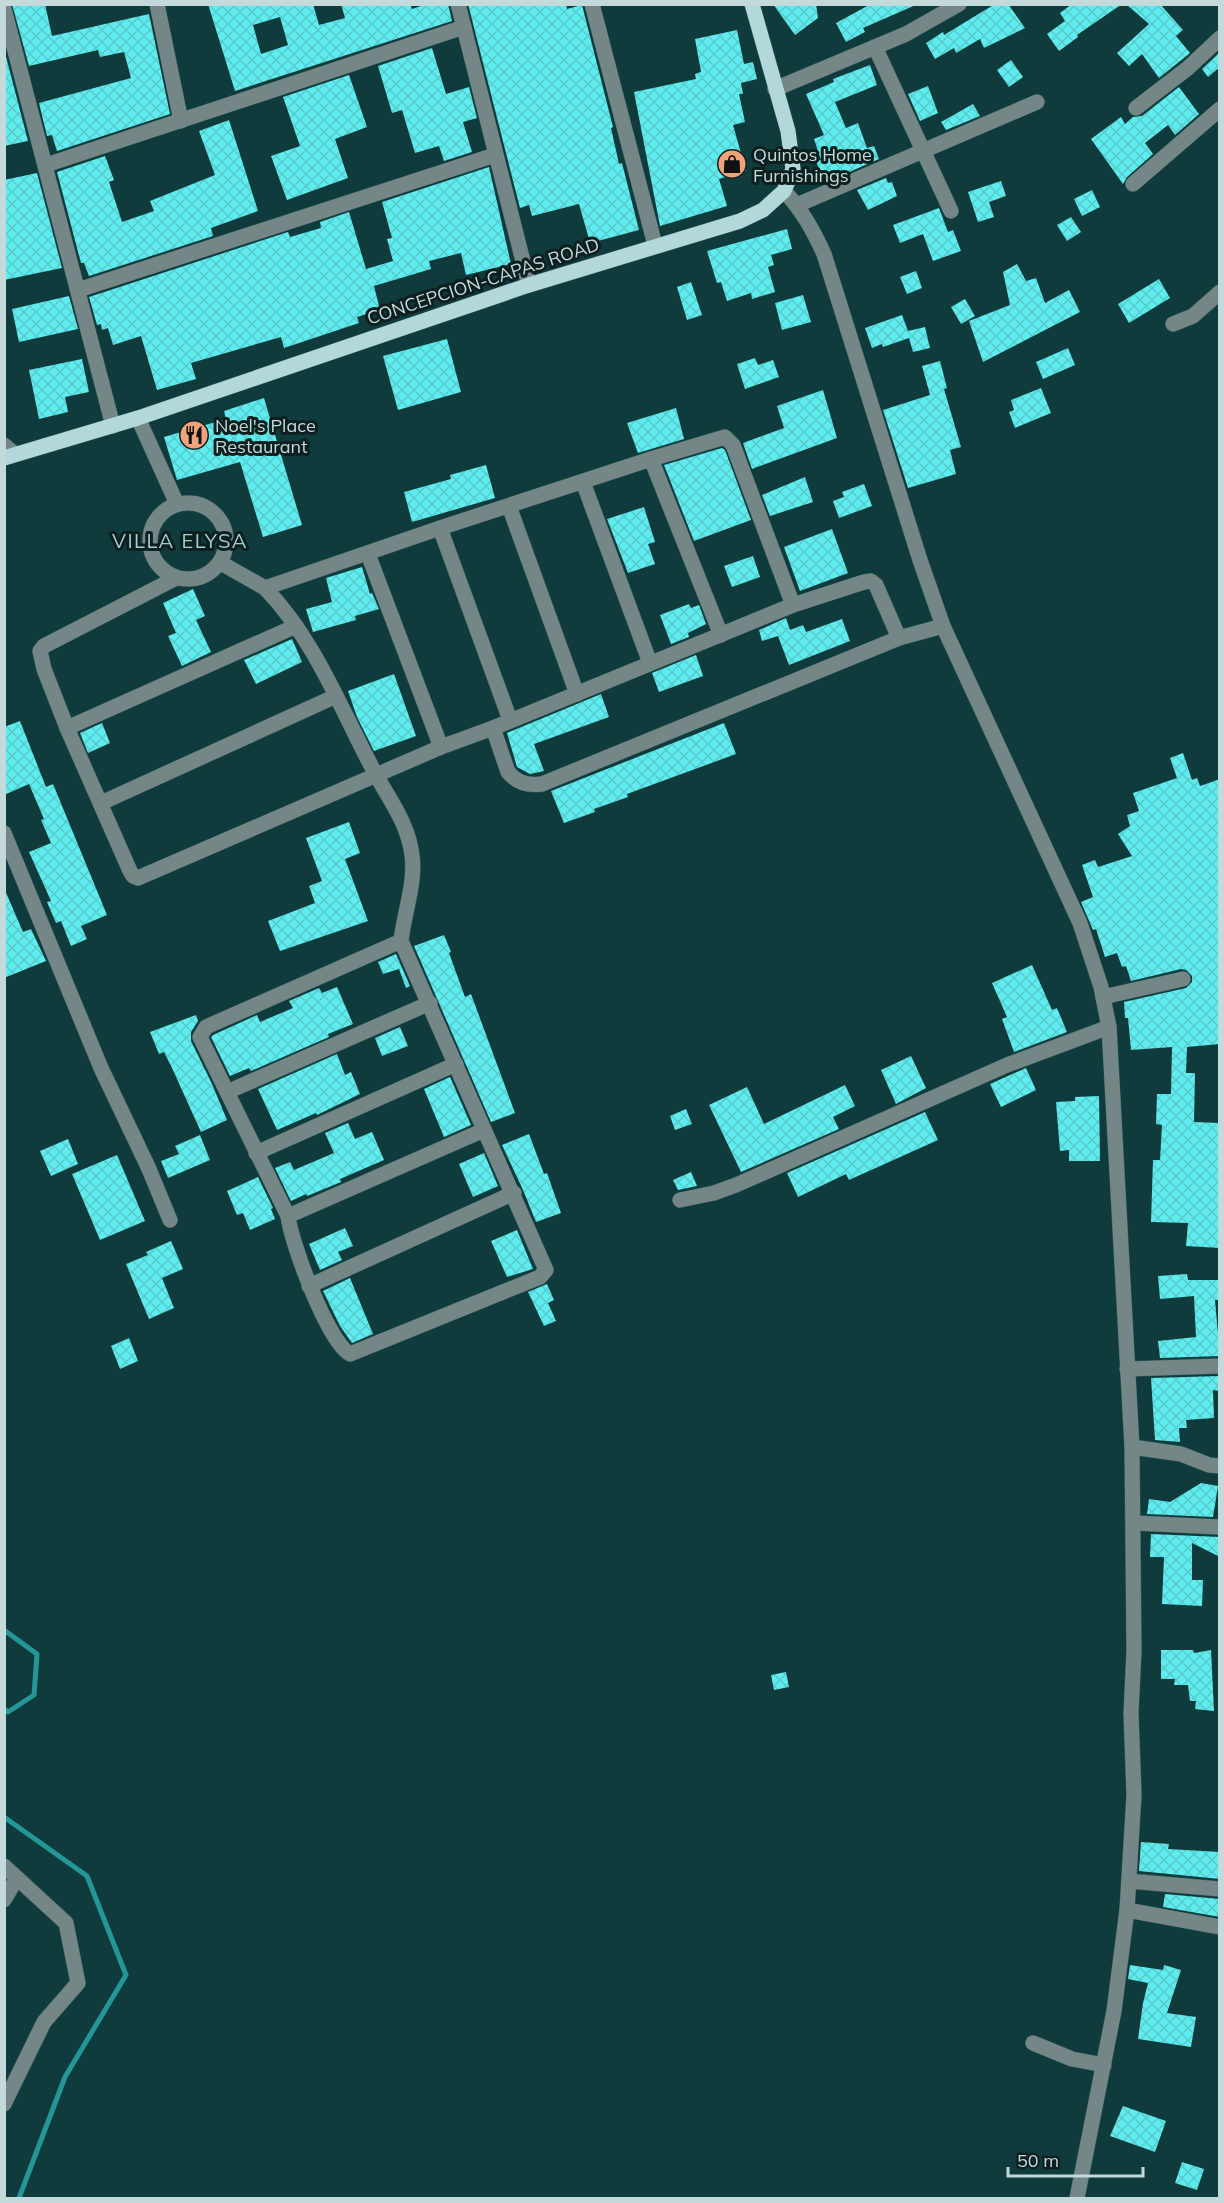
<svg xmlns="http://www.w3.org/2000/svg" width="1224" height="2203" viewBox="0 0 1224 2203" font-family="Mulish,sans-serif">
<style>
.lines{fill:none;stroke-linecap:round;stroke-linejoin:round}
.stream{stroke:#249698;stroke-width:5}
.building{fill:url(#building-cross-hatch);fill-rule:evenodd}
.minor-casing{stroke:#305858;stroke-width:16}
.major-casing{stroke:#305858;stroke-width:16}
.minor{stroke:#748686;stroke-width:15}
.major{stroke:#b3d8d9;stroke-width:15}
.labels{text-anchor:middle;dominant-baseline:central;stroke-width:6;stroke-linejoin:round;paint-order:stroke}
.poi-label{font-size:18px;fill:#c4dada;stroke:#0e1f1f;text-anchor:start}
.street-label{font-size:18px;fill:#c4dada;stroke:#0e1f1f}
.neighbourhood-label{font-size:20px;letter-spacing:1.5px;fill:#a2cfcf;stroke:#0e1f1f}
</style>
<defs>
<pattern id="building-cross-hatch" width="8" height="8" patternUnits="userSpaceOnUse" patternTransform="scale(1.5)"><rect width="8" height="8" fill="#5fecef"/><path d="M0 0l8 8M0 8l8-8" fill="none" stroke="#58cacc"/></pattern>
</defs>
<rect width="100%" height="100%" fill="#103b3c"/>
<g class="lines">
<g class="stream">
<polyline points="4,1630 37,1654 34,1695 8,1712 4,1709"/>
<polyline points="4,1817 87,1876 126,1975 65,2077 19,2198"/>
</g>
</g>
<g class="building">
<polygon points="12,4 45,4 52,36 149,14 170,114 57,151 52,135 47,136 39,103 131,78 124,52 100,57 98,50 29,66"/>
<path d="M208 4H313L319 25 345 18 341 4H410L412 9 427 4H448L452 21 235 91ZM280 17 288 45 261 54 253 25Z"/>
<polygon points="468,4 566,4 567,9 582,5 613,127 611,128 619,164 622,163 639,230 594,242 594,238 589,239 579,204 532,216 529,205 520,208"/>
<polygon points="773,4 816,4 818,18 795,35"/>
<polygon points="871,4 918,4 863,28 865,32 846,42 836,23"/>
<polygon points="995,4 1008,4 1025,28 984,48 980,39 956,53 954,48 935,59 926,43 943,32 944,35"/>
<polygon points="1072,4 1122,4 1077,35 1078,37 1059,51 1047,34 1065,21 1060,13"/>
<polygon points="1126,4 1160,4 1183,30 1176,36 1190,53 1159,78 1142,54 1129,66 1117,53 1149,24"/>
<polygon points="737,30 744,64 753,62 757,79 741,83 743,94 739,94 745,122 733,125 746,171 719,179 727,206 660,226 634,92 696,79 695,74 701,72 695,39"/>
<polygon points="432,48 446,94 469,87 477,118 463,122 472,152 444,161 439,146 415,153 402,110 392,113 378,66"/>
<polygon points="4,49 28,141 4,146"/>
<polygon points="1220,52 1220,67 1208,77 1202,69"/>
<polygon points="1011,60 1023,77 1009,87 997,70"/>
<polygon points="870,65 877,85 835,102 846,128 858,123 867,148 874,146 879,159 824,183 816,161 821,160 814,139 824,135 806,94 834,82 833,79"/>
<polygon points="349,75 367,127 335,139 348,178 287,200 271,156 300,146 283,97"/>
<polygon points="928,86 938,113 920,121 908,94"/>
<polygon points="1179,87 1199,114 1175,135 1168,125 1145,143 1153,154 1127,177 1123,184 1091,139 1121,117 1125,124 1133,117 1142,116"/>
<polygon points="973,104 980,116 946,130 941,122"/>
<polygon points="229,120 258,211 211,228 213,236 89,276 84,263 81,263 57,172 105,156 114,180 109,182 122,222 154,211 150,201 215,175 199,131"/>
<polygon points="489,167 511,264 466,275 461,253 429,261 431,269 374,286 380,310 357,317 359,323 284,348 281,337 191,363 196,379 157,390 141,336 113,345 108,328 102,330 101,324 97,325 89,297 288,232 290,237 321,228 320,222 349,212 366,269 393,261 387,239 392,238 382,202"/>
<polygon points="37,173 62,268 4,280 4,180"/>
<polygon points="886,178 888,183 892,182 897,196 868,210 857,190"/>
<polygon points="1001,181 1006,196 989,202 994,217 978,222 968,192"/>
<polygon points="1092,190 1100,207 1082,216 1074,199"/>
<polygon points="939,208 948,232 953,230 961,251 933,261 923,234 900,243 893,225"/>
<polygon points="1071,217 1081,232 1067,241 1057,225"/>
<polygon points="787,229 792,249 771,255 774,265 768,267 775,292 752,299 751,293 727,301 721,282 717,283 707,251"/>
<polygon points="1017,264 1026,281 1036,278 1045,303 1069,290 1080,312 983,362 969,321 1010,305 1003,272"/>
<polygon points="916,271 922,288 907,294 900,277"/>
<polygon points="1159,279 1170,298 1129,323 1118,304"/>
<polygon points="691,282 702,315 687,320 677,287"/>
<polygon points="803,295 811,322 782,330 775,303"/>
<polygon points="69,296 78,329 19,342 12,309"/>
<polygon points="965,299 975,316 961,324 951,307"/>
<polygon points="902,315 908,331 925,327 930,348 913,352 909,338 883,347 882,344 872,348 865,328"/>
<polygon points="447,339 461,392 398,410 383,356"/>
<polygon points="1068,348 1075,365 1043,379 1036,362"/>
<polygon points="755,358 758,365 773,360 779,377 745,389 737,364"/>
<polygon points="82,359 89,392 65,397 68,412 39,419 29,370"/>
<polygon points="940,361 947,388 944,389 961,447 950,450 956,474 908,488 883,410 930,395 922,366"/>
<polygon points="1041,388 1051,413 1015,428 1009,412 1014,410 1011,400"/>
<polygon points="823,390 837,438 752,469 743,443 784,428 777,406"/>
<polygon points="264,398 302,525 263,537 240,462 177,480 164,437 226,419 224,411"/>
<polygon points="676,408 684,439 638,453 627,423"/>
<polygon points="722,448 725,450 751,520 694,541 664,465"/>
<polygon points="486,465 495,498 412,522 404,492 451,479 450,475"/>
<polygon points="805,477 813,502 770,516 762,495"/>
<polygon points="864,484 872,506 839,518 833,501 844,497 842,492"/>
<polygon points="644,507 655,542 648,544 655,564 628,573 607,519"/>
<polygon points="832,529 848,573 800,591 784,547"/>
<polygon points="753,556 760,577 732,587 724,566"/>
<polygon points="362,567 370,594 372,593 379,609 355,616 356,620 313,632 306,609 332,602 326,578"/>
<polygon points="193,589 205,616 196,620 211,652 182,666 168,636 176,633 163,603"/>
<polygon points="689,604 691,608 699,605 706,624 688,633 689,637 671,644 660,615"/>
<polygon points="786,618 790,630 803,625 806,632 842,619 850,641 789,665 778,636 762,641 759,630"/>
<polygon points="292,639 302,662 256,684 244,660"/>
<polygon points="696,655 703,676 659,692 652,673"/>
<polygon points="394,674 416,736 374,751 357,717 348,691"/>
<polygon points="601,694 609,717 534,744 544,771 530,774 517,767 507,733"/>
<polygon points="20,721 46,787 53,784 107,915 81,926 87,939 71,946 61,921 56,923 47,902 51,901 29,852 51,843 41,820 44,819 29,784 4,795 4,727"/>
<polygon points="102,723 110,743 88,753 80,733"/>
<polygon points="724,723 736,754 627,794 628,797 594,809 595,812 564,823 551,791"/>
<polygon points="1183,753 1192,780 1197,778 1200,786 1220,779 1220,1044 1187,1047 1186,1073 1195,1073 1194,1122 1220,1123 1220,1248 1186,1246 1188,1223 1151,1222 1153,1160 1160,1160 1162,1125 1156,1124 1157,1094 1171,1094 1172,1047 1131,1050 1128,1018 1125,1018 1124,1002 1186,988 1192,982 1192,976 1186,970 1181,969 1131,981 1126,966 1122,967 1117,953 1105,957 1096,929 1093,930 1081,902 1093,897 1082,865 1095,860 1098,867 1132,856 1118,834 1130,826 1127,815 1139,811 1133,793 1177,778 1170,758"/>
<polygon points="349,822 360,853 345,859 368,921 280,951 268,921 315,903 309,886 322,881 306,838"/>
<polygon points="4,888 23,932 31,929 46,961 4,978"/>
<polygon points="444,935 451,952 449,953 465,997 471,994 515,1113 491,1122 414,946"/>
<polygon points="396,954 410,986 406,988 399,969 383,974 378,962"/>
<polygon points="1032,965 1052,1010 1057,1008 1067,1032 1014,1052 1002,1019 1007,1017 992,983"/>
<polygon points="337,987 353,1024 328,1034 329,1037 251,1071 249,1068 230,1076 211,1037 213,1035 257,1015 260,1022 293,1008 289,1001 319,988 322,993"/>
<polygon points="196,1015 198,1021 191,1032 191,1041 212,1084 227,1120 201,1132 172,1068 164,1052 159,1054 150,1032"/>
<polygon points="400,1027 408,1046 382,1056 375,1038"/>
<polygon points="337,1054 345,1075 351,1072 360,1094 317,1115 316,1113 277,1130 258,1089"/>
<polygon points="911,1056 926,1088 896,1104 881,1070"/>
<polygon points="1026,1068 1036,1090 1001,1107 990,1084"/>
<polygon points="450,1077 471,1125 444,1137 424,1089"/>
<polygon points="845,1085 855,1106 833,1117 839,1129 741,1172 709,1105 747,1087 764,1124"/>
<polygon points="1099,1096 1100,1161 1069,1161 1069,1150 1060,1151 1056,1102 1075,1101 1075,1097"/>
<polygon points="686,1109 692,1124 675,1130 670,1116"/>
<polygon points="925,1112 938,1140 849,1180 846,1174 798,1197 787,1173"/>
<polygon points="348,1123 355,1139 372,1132 384,1160 340,1179 341,1182 307,1196 306,1194 291,1201 275,1168 290,1162 294,1170 334,1153 325,1133"/>
<polygon points="529,1134 544,1174 547,1173 561,1213 536,1222 523,1190 502,1145"/>
<polygon points="200,1135 210,1160 168,1178 161,1161 179,1154 175,1146"/>
<polygon points="68,1139 78,1164 51,1176 40,1151"/>
<polygon points="484,1153 498,1186 473,1197 459,1164"/>
<polygon points="117,1155 145,1221 100,1240 72,1174"/>
<polygon points="691,1172 697,1186 678,1190 673,1180"/>
<polygon points="258,1177 273,1208 271,1209 275,1219 250,1230 243,1213 237,1215 227,1191"/>
<polygon points="345,1228 353,1246 338,1252 342,1260 320,1270 309,1244"/>
<polygon points="517,1230 533,1269 507,1277 491,1241"/>
<polygon points="171,1241 183,1269 162,1278 174,1308 149,1319 126,1264 148,1255 146,1252"/>
<polygon points="1187,1274 1188,1280 1220,1280 1220,1300 1215,1300 1220,1356 1160,1358 1158,1341 1196,1337 1194,1296 1160,1299 1158,1276"/>
<polygon points="350,1278 373,1334 352,1343 340,1326 323,1291"/>
<polygon points="547,1284 554,1300 548,1303 556,1321 544,1326 528,1292"/>
<polygon points="129,1338 138,1361 120,1369 111,1346"/>
<polygon points="1220,1376 1220,1391 1213,1390 1214,1418 1186,1420 1187,1428 1179,1428 1180,1442 1155,1440 1151,1378"/>
<polygon points="1201,1483 1218,1486 1213,1517 1147,1514 1149,1499 1170,1502"/>
<polygon points="1151,1534 1220,1537 1220,1557 1192,1543 1192,1580 1203,1580 1202,1606 1162,1604 1164,1557 1150,1557"/>
<polygon points="1161,1650 1193,1650 1194,1653 1211,1650 1214,1711 1195,1709 1196,1701 1190,1701 1188,1685 1174,1685 1175,1679 1161,1679"/>
<polygon points="786,1672 789,1687 774,1690 771,1675"/>
<polygon points="1141,1842 1169,1844 1168,1849 1220,1852 1220,1879 1139,1871"/>
<polygon points="1165,1894 1220,1899 1220,1917 1163,1907"/>
<polygon points="1130,1965 1163,1970 1164,1965 1181,1970 1167,2013 1196,2017 1191,2047 1138,2039 1143,2003 1148,1983 1128,1979"/>
<polygon points="1123,2106 1166,2121 1155,2152 1110,2136"/>
<polygon points="1182,2162 1204,2169 1197,2190 1175,2183"/>
</g>
<g class="lines">
<g class="minor-casing">
<g id="minor">
<polyline points="157,4 181,121"/>
<polyline points="458,4 529,285"/>
<polyline points="592,4 655,245"/>
<polyline points="4,9 113,426"/>
<polyline points="875,47 951,211"/>
<polyline points="775,89 906,34 959,4"/>
<polyline points="1136,108 1188,68 1220,38"/>
<polyline points="46,165 464,27"/>
<polyline points="1133,184 1220,109"/>
<path d="M784 191C802 210 813 230 824 254L920 560 943 626 1080 923 1101 987 1109 1027 1132 1447 1134 1651 1131 1713 1134 1795 1127 1910 1114 2011 1077 2198"/>
<polyline points="797,205 1037,102"/>
<polyline points="78,290 495,155"/>
<polyline points="1173,324 1193,316 1220,292"/>
<polyline points="138,418 177,504"/>
<polyline points="4,445 15,454"/>
<polyline points="651,459 721,635"/>
<polyline points="583,482 650,663"/>
<circle cx="188" cy="541" r="38"/>
<polyline points="509,506 577,694"/>
<polyline points="440,528 510,720"/>
<polyline points="368,554 441,747"/>
<polyline points="221,563 265,588 440,528 651,459 725,437 733,445 793,605"/>
<polyline points="176,578 44,646 40,651 44,669 67,728 130,871 133,876 138,878 441,747 493,728 793,605 864,582 871,581 876,585 899,638"/>
<path d="M265 588C316 641 341 710 375 773 390 801 408 823 412 855 416 882 404 913 401 941L546 1270 540 1277 350 1354C328 1342 291 1243 288 1216L200 1037 206 1027 401 941"/>
<polyline points="67,728 296,626"/>
<path d="M493 728 508 772C517 783 529 786 542 784L899 638 943 626"/>
<polyline points="101,803 336,696"/>
<polyline points="4,833 101,1068 149,1169 170,1220"/>
<polyline points="1103,997 1183,979"/>
<polyline points="227,1092 430,1003"/>
<polyline points="256,1153 456,1064"/>
<polyline points="680,1200 714,1193 736,1185 1007,1065 1109,1027"/>
<polyline points="288,1216 484,1130"/>
<polyline points="309,1286 514,1193"/>
<polyline points="1127,1369 1220,1366"/>
<polyline points="1132,1447 1181,1454 1209,1465 1220,1466"/>
<polyline points="1134,1523 1220,1527"/>
<polyline points="4,1866 66,1923 78,1983 44,2022 4,2104"/>
<polyline points="1129,1881 1220,1889"/>
<polyline points="4,1900 17,1878"/>
<polyline points="1127,1910 1220,1927"/>
<polyline points="1033,2043 1072,2059 1104,2065"/>
</g>
</g>
<g class="major-casing">
<polyline id="major" points="4,458 138,418 529,285 740,221 763,210 784,191 793,169 788,131 752,4"/>
</g>
<use href="#minor" class="minor"/>
<use href="#major" class="major"/>
</g>
<defs>
<g id="shop-disc" transform="scale(1.5)"><circle r="9.5" fill="#f0a27a" stroke="#0e1f1f"/><path d="M-5-2.5h2.3a2.7 3.5 0 0 1 5.4 0H5L5.5 6h-11ZM-1.5-2.5h3a1.5 2.3 0 0 0-3 0Z" fill="#111"/></g>
<g id="restaurant-disc" transform="scale(1.5)"><circle r="9.5" fill="#f0a27a" stroke="#0e1f1f"/><path d="M-5-6h1v4h1v-4h1v4h1v-4h1v5L-1.5 .5V6h-2V.5L-5-1ZM5-6V6H3V1.5H1.5Q1.5-4 5-6Z" fill="#111"/></g>
</defs>
<g fill-rule="evenodd">
<use href="#shop-disc" x="732" y="164"/>
<use href="#restaurant-disc" x="194" y="435"/>
</g>
<g class="labels">
<g class="poi-label">
<text x="753" y="154">Quintos Home<tspan x="753" dy="21">Furnishings</tspan></text>
<text x="215" y="425">Noel's Place<tspan x="215" dy="21">Restaurant</tspan></text>
</g>
<g class="street-label">
<text transform="translate(483 281) rotate(-18)">CONCEPCION-CAPAS ROAD</text>
</g>
<g class="neighbourhood-label">
<text x="180" y="540">VILLA ELYSA</text>
</g>
</g>
<rect width="1224" height="2203" fill="none" stroke="#c4dada" stroke-width="12"/>
<path d="M1008 2167v9h135v-9" fill="none" stroke="#c4dada" stroke-width="3"/>
<text x="1017" y="2167" font-size="18" fill="#c4dada" stroke="#0e1f1f" stroke-width="4.5" paint-order="stroke">50 m</text>
</svg>
